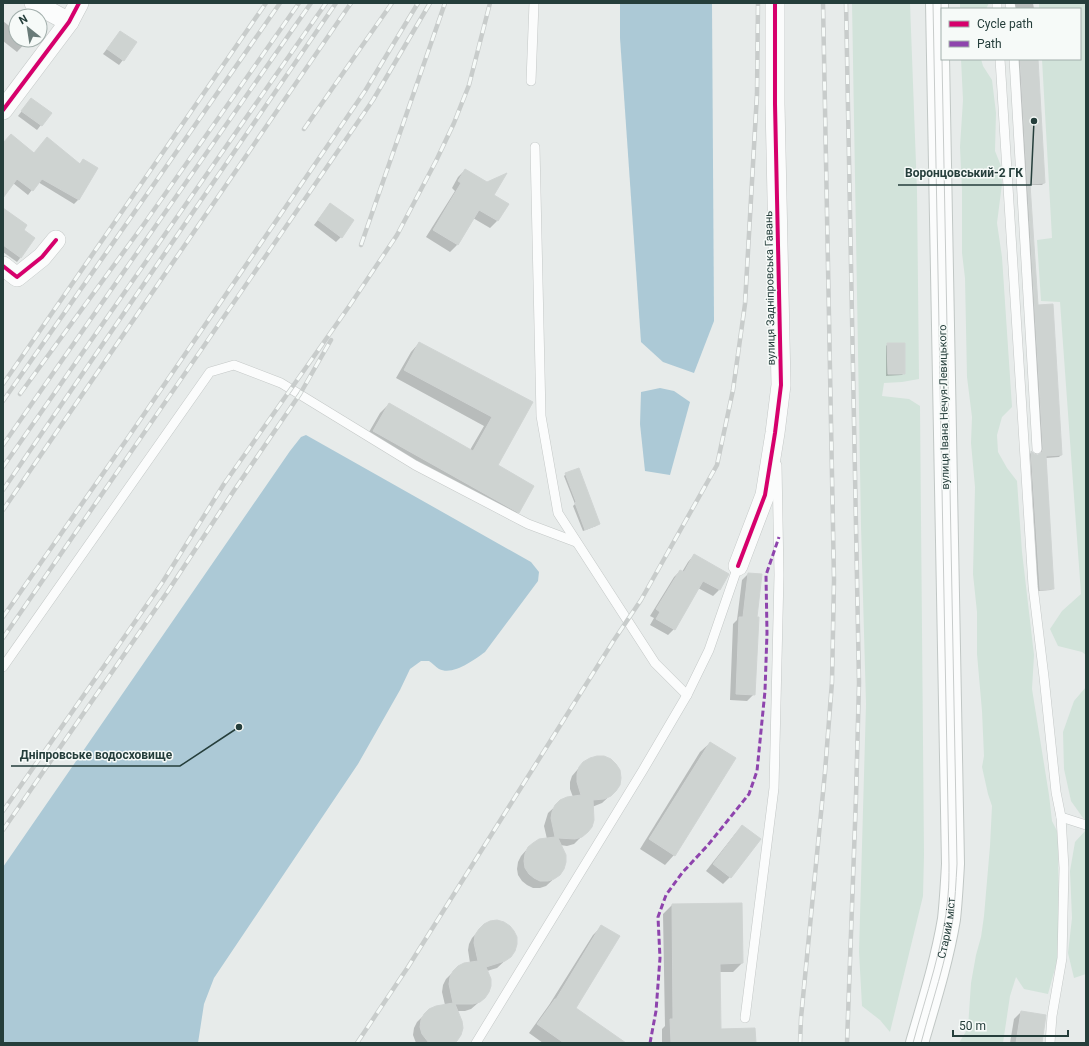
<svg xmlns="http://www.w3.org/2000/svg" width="1089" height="1046" viewBox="0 0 1089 1046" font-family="Roboto,sans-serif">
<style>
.green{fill:#d2e3da}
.water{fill:#acc9d6}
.shadow{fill:#0003}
.building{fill:#ced3d1;stroke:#d0d4d3}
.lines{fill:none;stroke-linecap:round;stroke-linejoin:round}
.service-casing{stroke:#c4c8c7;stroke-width:10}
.minor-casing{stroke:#c4c8c7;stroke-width:20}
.secondary-casing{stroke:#c1c7c5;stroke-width:24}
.service{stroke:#fbfcfc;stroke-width:9}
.minor{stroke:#fbfcfc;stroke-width:19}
.secondary{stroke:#fbfcfc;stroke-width:22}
.tram{stroke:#c8cccb;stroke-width:1}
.rail-casing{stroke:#c8cccb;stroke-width:4.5}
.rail{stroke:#f6faf8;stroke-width:3;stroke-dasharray:9;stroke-linecap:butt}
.quiet{stroke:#8e44ad;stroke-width:3;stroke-dasharray:6 3;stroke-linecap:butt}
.cycleway-casing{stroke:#f6faf8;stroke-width:6}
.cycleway{stroke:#d6006c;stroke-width:4}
.labels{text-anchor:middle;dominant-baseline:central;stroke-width:3;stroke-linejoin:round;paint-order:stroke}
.street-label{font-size:11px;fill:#253e3b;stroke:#f6faf8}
.leader{fill:none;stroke:#253e3b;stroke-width:1.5}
.callout-dot{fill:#253e3b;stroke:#f6faf8;stroke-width:1.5}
.callout-label{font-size:12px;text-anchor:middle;font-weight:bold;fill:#253e3b;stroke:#f6faf8;stroke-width:3;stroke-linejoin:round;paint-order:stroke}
</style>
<rect width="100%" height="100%" fill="#e7ebea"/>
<g class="green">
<polygon points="852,3 910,3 917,191 919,379 902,382 884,383 882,396 909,399 920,406 924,855 923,896 890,1032 880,1020 862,1006 859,952 866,704 861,526"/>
<polygon points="960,3 989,3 986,9 960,9"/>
<polygon points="1039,3 1086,3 1086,655 1082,652 1058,646 1050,629 1062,611 1081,594 1060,302 1041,301 1037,240 1052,238 1042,59 1080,59 1080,9 1039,9"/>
<polygon points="961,59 981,59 983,66 992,80 996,113 995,151 1001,166 1002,184 997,223 1002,257 1012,407 1002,417 997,435 998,452 1007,468 1017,481 1022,552 1034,655 1032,689 1049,795 1052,821 1058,833 1059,954 1048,994 1024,989 1016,977 1010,996 1003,1043 959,1043 968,1028 971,983 976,955 981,937 984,916 990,846 992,806 988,794 982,767 984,756 982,711 977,654 977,612 973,574 975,487 971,443 972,417 967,377 965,278 962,253 962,190 960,147 963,100"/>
<polygon points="1086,687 1086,822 1071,801 1064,769 1063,732 1074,701"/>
<polygon points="1086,830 1086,974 1074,978 1068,953 1072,918 1070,871 1075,842"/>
</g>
<g class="water">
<polygon points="620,3 712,3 714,321 694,373 663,362 641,342 620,38"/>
<polygon points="660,388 674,391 690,402 670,475 645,471 640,424 641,392"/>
<path d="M306 435 531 562 539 572 538 581 485 652C474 660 453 676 439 669 436 667 432 663 429 661H421L410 669 400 690 358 764 214 978 204 1004 198 1043H3V867L290 451 301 437Z"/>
</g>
<g class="shadow">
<polygon points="1013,3 1033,3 1034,9 1015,9"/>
<polygon points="3,21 13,29 16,26 16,40 28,40 17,52 3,41"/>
<polygon points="120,32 123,60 119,65 103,54"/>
<polygon points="1018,59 1037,59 1044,183 1042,185 1029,185 1037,306 1061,455 1059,457 1046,458 1053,588 1051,590 1038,591 1030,454 1031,452 1033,455 1038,456 1041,454 1041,451"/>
<polygon points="31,99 41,125 37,130 18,116"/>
<polygon points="3,144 34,154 79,165 83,160 97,169 78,200 74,204 38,182 28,195 13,183 3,196"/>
<polygon points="465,170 492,195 507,204 497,221 490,228 473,218 457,245 450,252 426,237 455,191 452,188 458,177"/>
<polygon points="330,204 341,237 336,242 314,225"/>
<polygon points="3,209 22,231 21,257 17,262 3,252"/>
<polygon points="419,343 531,403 497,465 518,512 510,520 365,439 380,413 389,404 470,450 484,426 396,378 411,352"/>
<polygon points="888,344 904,373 902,375 886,376 886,346"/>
<polygon points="566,474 599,524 596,526 583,531 573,506 575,504 564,476"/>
<polygon points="694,555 727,575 719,590 713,596 698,588 674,629 668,635 650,625 654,618 650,616 674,577 680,571 682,572 688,562"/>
<polygon points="748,574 756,618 754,694 747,701 730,700 733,624 737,620 742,580"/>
<polygon points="710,743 674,855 665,865 640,849 700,752"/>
<polygon points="584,762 615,791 602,803 592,807 587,832 579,839 574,844 567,846 560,845 559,874 546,886 540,888 533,888 527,885 522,881 518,875 517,869 518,862 521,856 528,848 547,839 544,826 548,813 561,801 573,797 570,789 570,782 572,776"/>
<polygon points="743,826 730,877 723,884 706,871 735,834"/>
<polygon points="672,905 742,963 733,972 719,972 720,1030 755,1043 662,1043 662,1029 665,1026 663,914"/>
<polygon points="484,925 510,956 497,968 487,971 485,997 471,1009 465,1011 457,1011 453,1043 416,1043 413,1035 414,1028 417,1022 430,1009 445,1005 442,992 443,985 446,979 458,967 470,963 468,950 469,944 472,938"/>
<polygon points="602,926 574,1008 615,1043 543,1043 529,1033 549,1005 593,935"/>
<polygon points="1021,1012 1041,1043 1010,1043 1014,1019"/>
</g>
<g class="building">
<polygon points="120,31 137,42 124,61 107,49"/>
<polygon points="1020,59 1038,59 1045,183 1030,184 1038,305 1053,304 1062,455 1046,456 1054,589 1040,590 1031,451 1034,454 1038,455 1042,452 1043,449"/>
<polygon points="31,98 52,113 42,126 21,111"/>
<polygon points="11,134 34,153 47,137 80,164 83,159 98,168 79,200 42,179 33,191 17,179 3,198 3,143"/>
<polygon points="465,169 487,182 507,173 494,195 509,204 498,221 479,210 458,245 433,230 461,183 458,181"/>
<polygon points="330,203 354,220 342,238 318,220"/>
<polygon points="3,208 27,225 24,230 35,238 21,258 3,245"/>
<polygon points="419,342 533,402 498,465 534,486 519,513 373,431 389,403 473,451 492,417 404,370"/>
<polygon points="887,343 905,343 905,374 888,374"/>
<polygon points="579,468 600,524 585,530 575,503 576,502 565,473"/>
<polygon points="694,554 729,574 720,590 703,581 675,630 656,619 660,612 656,609 680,570 684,572"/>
<polygon points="748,573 762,574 757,617 759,617 755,695 736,694 739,617 743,617"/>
<polygon points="710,742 736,758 675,856 649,839"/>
<polygon points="597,756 604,756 611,759 616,764 620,770 621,778 620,785 616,791 611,796 604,799 593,800 594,820 592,827 588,832 582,837 575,839 558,838 566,855 566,862 564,869 560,875 554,879 548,881 540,881 534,878 529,874 525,868 524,861 525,854 528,847 533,843 539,839 555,837 551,818 552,812 555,805 560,800 567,797 581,795 577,782 577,774 579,767 583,762 590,758"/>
<polygon points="742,825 761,839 731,878 713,864"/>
<polygon points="742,903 743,963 720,964 721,1029 755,1028 756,1043 671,1043 670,1019 673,1019 672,904"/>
<polygon points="497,920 504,922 510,926 514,931 517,937 517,944 515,951 511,957 505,961 486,967 491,979 491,986 489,992 485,998 480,1002 473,1004 455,1004 462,1021 463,1028 461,1035 457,1041 454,1043 429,1043 422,1034 420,1027 421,1020 424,1014 429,1009 436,1006 453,1003 449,984 450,977 453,971 458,966 464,963 478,961 474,943 475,935 479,929 484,924 490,921"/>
<polygon points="601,925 620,936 576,1008 626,1043 564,1043 537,1024 555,999 556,999"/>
<polygon points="1021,1011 1046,1015 1042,1043 1016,1043"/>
</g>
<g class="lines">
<g class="service-casing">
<g id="service">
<polyline points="997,3 997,9"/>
<polyline points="1010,3 1011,9"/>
<polyline points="1000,59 1033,586 1044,677 1056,792 1061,817 1064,868 1062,958 1052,1016 1050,1043"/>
<polyline points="1014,59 1037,449"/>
<polyline points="531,81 534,3"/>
<polyline points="535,147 541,416 558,513 655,663 687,695"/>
<polyline points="3,667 210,372 234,365 281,383 415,465 528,524 576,542"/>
<polyline points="1061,817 1086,825"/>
<polyline points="745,1018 774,788 779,575 777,465"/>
<polyline points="476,1043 643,770 687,695 709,650 738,566"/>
</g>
</g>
<g class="minor-casing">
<g id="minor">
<polyline points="34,3 69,22"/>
<polyline points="3,110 69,22 79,3"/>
<polyline points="3,266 17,277 42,257 56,240"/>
<polyline points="738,566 765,495 775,433 781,385 775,104 775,3"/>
</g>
</g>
<g class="secondary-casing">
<g id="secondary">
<path id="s1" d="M917 1043C929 1002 942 961 949 919 951 901 952 882 953 864L937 3"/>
</g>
</g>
<use href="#service" class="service"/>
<use href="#minor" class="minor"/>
<use href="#secondary" class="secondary"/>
<g class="tram">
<polyline points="941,3 942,56"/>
<path d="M913 1043C926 995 944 945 948 896 949 885 949 875 949 865L933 3"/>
<path d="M921 1043C932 1002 946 961 953 919 955 901 956 882 957 864L942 59"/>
</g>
<g class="rail-casing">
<g id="rail">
<polyline points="846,3 859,683 856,797 847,1043"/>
<polyline points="304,129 392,3"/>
<polyline points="361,245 445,3"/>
<polyline points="3,384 266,3"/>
<polyline points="20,394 144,224 299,3"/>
<polyline points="3,401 280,3"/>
<polyline points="3,445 311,3"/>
<polyline points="3,467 326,3"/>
<polyline points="3,490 336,3"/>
<polyline points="3,510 351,3"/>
<polyline points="3,617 125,442 365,91 418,3"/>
<polyline points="3,638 373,100 430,3"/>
<polyline points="3,811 162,583 224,484 350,305 397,235 436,161 454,123 469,85 490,3"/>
<polyline points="3,830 168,591 233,492 300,394 331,340"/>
<polyline points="357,1043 408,967 614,640 641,600 717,465 733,390 745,304 757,94 758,3"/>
<polyline points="800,1043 801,1018 825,772 832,682 834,580 823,3"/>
</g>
</g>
<use href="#rail" class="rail"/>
<polyline class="quiet" points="650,1043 656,1011 660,958 658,917 666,895 682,873 708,845 749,794 757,771 765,691 767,633 766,575 779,537"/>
<g class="cycleway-casing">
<g id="cycleway">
<polyline points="3,110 69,22 79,3"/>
<polyline points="3,266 17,277 42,257 56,240"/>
<polyline points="738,566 765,495 775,433 781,385 775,104 775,3"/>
</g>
</g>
<use href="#cycleway" class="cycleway"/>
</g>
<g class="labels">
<g class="street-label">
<text transform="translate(770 288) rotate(-91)">вулиця Задніпровська Гавань</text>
<text transform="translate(944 407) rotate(-91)">вулиця Івана Нечуя-Левицького</text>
<text stroke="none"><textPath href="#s1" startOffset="119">Старий міст</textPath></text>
</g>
</g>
<path class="leader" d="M1034 121L1031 185H898M239 727L180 766H11"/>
<g class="callout-dot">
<circle cx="1034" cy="121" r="4"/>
<circle cx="239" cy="727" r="4"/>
</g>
<g class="callout-label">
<text x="964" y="177">Воронцовський-2 ГК</text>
<text x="96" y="759">Дніпровське водосховище</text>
</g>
<rect width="1089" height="1046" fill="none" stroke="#253e3b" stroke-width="8"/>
<rect x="941" y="8" width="140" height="52" fill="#f6faf8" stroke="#a2afac"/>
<rect x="949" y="21" width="20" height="6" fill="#d6006c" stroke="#a2afac"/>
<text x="977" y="28" font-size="12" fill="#253e3b">Cycle path</text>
<rect x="949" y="41" width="20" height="6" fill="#8e44ad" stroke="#a2afac"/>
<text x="977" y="48" font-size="12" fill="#253e3b">Path</text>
<g transform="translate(28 28) rotate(330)"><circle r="19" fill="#f6faf8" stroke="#a2afac"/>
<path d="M0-3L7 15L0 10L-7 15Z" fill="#697b78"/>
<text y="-6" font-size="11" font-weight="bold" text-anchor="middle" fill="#253e3b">N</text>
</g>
<path d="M953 1030v6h115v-6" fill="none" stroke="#253e3b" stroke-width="2"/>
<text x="959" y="1030" font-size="12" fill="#253e3b" stroke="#f6faf8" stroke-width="3" paint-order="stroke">50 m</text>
</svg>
